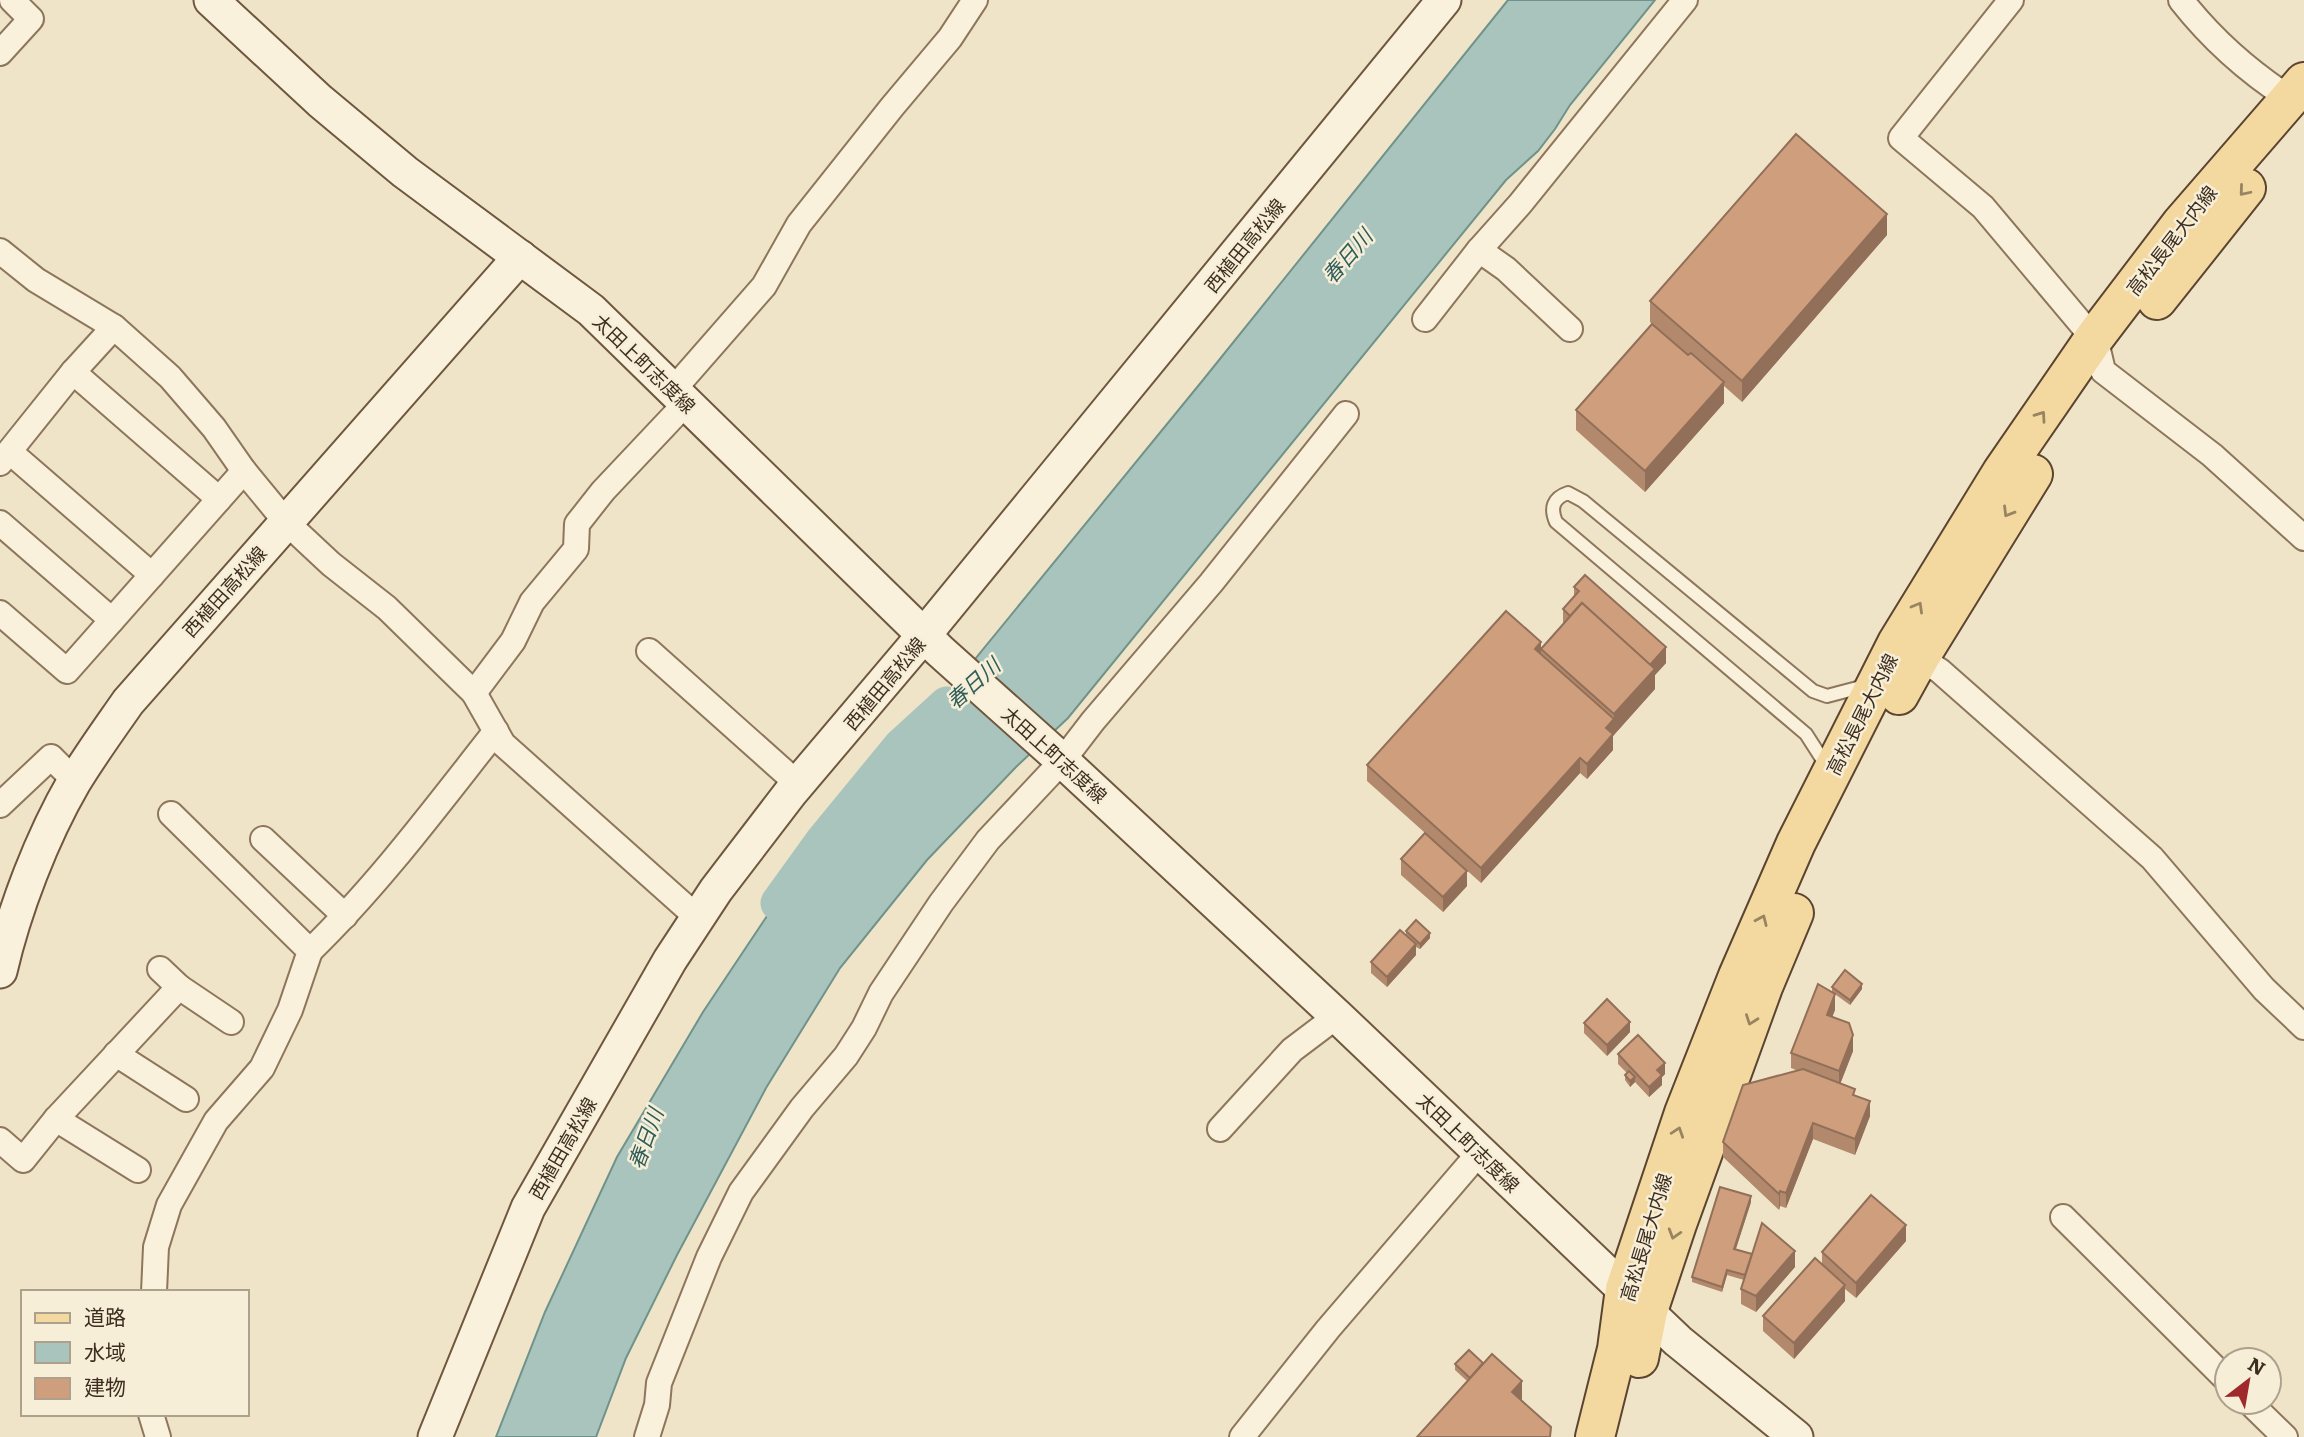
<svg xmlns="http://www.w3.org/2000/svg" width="2304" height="1437" viewBox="0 0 2304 1437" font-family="Literata,'Noto Sans JP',serif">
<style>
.water{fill:#a9c4bc;stroke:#6f938a;stroke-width:2}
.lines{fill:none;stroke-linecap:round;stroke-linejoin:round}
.river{stroke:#a9c4bc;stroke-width:37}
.service-casing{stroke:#8d765c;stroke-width:16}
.minor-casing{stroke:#8d765c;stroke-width:28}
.secondary-casing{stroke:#6f573f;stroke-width:37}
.primary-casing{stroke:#5b4430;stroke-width:42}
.service{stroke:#faf1dc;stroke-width:12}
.minor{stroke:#faf1dc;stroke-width:24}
.secondary{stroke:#faf1dc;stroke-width:33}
.primary{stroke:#f3d9a0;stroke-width:38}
.wall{fill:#b2896c}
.shaded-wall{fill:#916f58}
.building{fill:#cf9f7d;stroke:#916f58;stroke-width:2}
.oneway{stroke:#988460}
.labels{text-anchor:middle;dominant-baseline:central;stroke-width:5;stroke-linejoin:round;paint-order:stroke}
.street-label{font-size:19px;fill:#3d2e20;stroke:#f7eed8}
.water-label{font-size:21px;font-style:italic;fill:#2f5d5a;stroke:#f7eed8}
</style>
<rect width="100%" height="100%" fill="#f0e4c8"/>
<polygon class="water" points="1508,0 1655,0 1570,105 1555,129 1538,151 1506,180 1068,718 1016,767 927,860 840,968 766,1088 677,1255 626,1358 596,1437 496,1437 545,1312 617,1157 703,1012 775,904 1203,380"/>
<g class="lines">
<polyline class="river" points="779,903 823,842 901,747 947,705"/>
<g class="service-casing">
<path id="service" d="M1825 770 1824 762 1806 734 1556 522C1550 508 1553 498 1568 493L1583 501 1813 691 1827 696 1865 686"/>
</g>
<g class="minor-casing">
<g id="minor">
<polyline points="2011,0 1901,138 1983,207 2084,327 2095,337 2103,371 2212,455 2304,538"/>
<path d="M2181 0C2210 37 2249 72 2289 98"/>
<polyline points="0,53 31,19 12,0"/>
<polyline points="1479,250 1506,269 1570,329"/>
<polyline points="0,251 36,280 114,327 170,377 214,428 244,471 286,522 331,564 387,608 474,693 503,744 698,918"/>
<polyline points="1425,319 1479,250 1520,204 1685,0"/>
<polyline points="73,372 219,499"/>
<polyline points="673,390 764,286 799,224 892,107 950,38 975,0"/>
<polyline points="10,452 152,575"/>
<polyline points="0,463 73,372 114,327"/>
<polyline points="0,523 112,620"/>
<polyline points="0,613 67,671 244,471"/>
<polyline points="1908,650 1940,671 2152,858 2264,989 2304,1027"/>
<polyline points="649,651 798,784"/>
<polyline points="474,693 513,641 532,602 576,549 577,524 603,491 686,403"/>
<polyline points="0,805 51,757 75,781"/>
<polyline points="263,839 345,916"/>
<path d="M310 951C379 884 436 807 496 731"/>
<polyline points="160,969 179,987"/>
<polyline points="116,1054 186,1099"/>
<polyline points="56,1119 138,1170"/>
<polyline points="1220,1129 1292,1050 1337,1016"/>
<polyline points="0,1140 23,1160 56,1119 179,987 231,1022"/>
<polyline points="2063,1217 2227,1380"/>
<polyline points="154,1292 156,1247 169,1205 216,1121 262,1068 290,1010 310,951 171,814"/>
<polyline points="2249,1402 2285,1437"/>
<polyline points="151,1414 158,1437"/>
<polyline points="647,1437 657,1405 659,1383 709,1257 741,1192 802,1108 846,1056 864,1028 881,993 941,903 988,840 1063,760 1093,721 1211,583 1346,414"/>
<polyline points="1242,1437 1328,1329 1480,1152"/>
</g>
</g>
<g class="secondary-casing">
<g id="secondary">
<polyline points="211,0 320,101 405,172 591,310 940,651 1054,753 1337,1016 1678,1341 1796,1437"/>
<path d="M0 971C14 910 42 837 74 782 91 754 110 728 128 702L520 257"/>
<polyline points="435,1437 528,1208 670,960 716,890 791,792 924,635 1444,0"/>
</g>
</g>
<g class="primary-casing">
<g id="primary">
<polyline points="2157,300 2246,188"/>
<polyline points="1899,695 1920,657 2033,474"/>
<polyline points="1639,1358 1648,1311 1677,1224 1763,987 1794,913"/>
<polyline points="1595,1437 1617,1349 1625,1289 1684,1113 1738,976 1796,843 1897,643 2002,472 2095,337 2181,224 2304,82"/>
</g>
</g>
<use href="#service" class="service"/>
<use href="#minor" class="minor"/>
<use href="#secondary" class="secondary"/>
<use href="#primary" class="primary"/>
</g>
<g class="wall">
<polygon points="1887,235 1742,402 1724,386 1724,403 1645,492 1576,430 1576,410 1652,324 1650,322 1650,301"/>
<polygon points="1574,587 1666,663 1655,675 1655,689 1613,736 1613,750 1587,779 1580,773 1481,883 1367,781 1367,765 1541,648 1563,624 1563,609 1574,596"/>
<polygon points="1401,859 1467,886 1443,912 1401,875"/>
<polygon points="1406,931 1430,938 1420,949 1416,947 1416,955 1387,987 1371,973 1371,962 1406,934"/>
<polygon points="1832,987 1862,989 1850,1005 1832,992"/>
<polygon points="1835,1010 1832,1017 1853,1051 1840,1084 1855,1095 1870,1116 1855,1155 1813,1139 1786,1208 1780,1206 1779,1210 1723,1157 1723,1142 1796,1070 1791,1068 1791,1053"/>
<polygon points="1584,1023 1630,1032 1607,1056 1584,1033"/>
<polygon points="1618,1054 1665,1074 1662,1077 1662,1085 1649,1097 1635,1082 1630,1087 1625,1080 1625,1075 1627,1073 1618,1064"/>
<polygon points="1751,1202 1736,1249 1795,1267 1756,1312 1741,1304 1741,1289 1744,1280 1727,1275 1722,1292 1692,1282 1692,1277"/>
<polygon points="1906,1241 1856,1298 1845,1289 1845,1301 1794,1359 1763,1331 1763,1316 1822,1264 1822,1252"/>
<polygon points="1455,1364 1522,1401 1551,1437 1467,1381 1455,1370"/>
</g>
<g class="shaded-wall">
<polygon points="1887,214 1887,235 1742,402 1742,381"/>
<polygon points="1724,382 1724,403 1645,492 1645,471"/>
<polygon points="1541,642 1541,658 1535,649"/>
<polygon points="1666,647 1666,663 1655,675 1655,689 1613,736 1613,750 1587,779 1587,764 1606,728 1614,719 1614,714 1648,667"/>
<polygon points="1580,758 1580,773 1481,883 1481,868"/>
<polygon points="1467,871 1467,886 1443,912 1443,897"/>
<polygon points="1430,933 1430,938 1420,949 1420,944"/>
<polygon points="1416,944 1416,955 1387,987 1387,977"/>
<polygon points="1862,984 1862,989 1850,1005 1850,1000"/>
<polygon points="1835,994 1835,1010 1827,1030 1827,1015"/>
<polygon points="1630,1022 1630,1032 1607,1056 1607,1045"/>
<polygon points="1853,1035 1853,1051 1839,1087 1839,1071"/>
<polygon points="1665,1063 1665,1074 1662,1077 1662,1085 1649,1097 1649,1087 1657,1070"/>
<polygon points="1635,1077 1635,1082 1630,1087 1630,1081"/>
<polygon points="1870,1101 1870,1116 1855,1155 1855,1139"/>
<polygon points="1813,1123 1813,1139 1786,1208 1786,1193"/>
<polygon points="1780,1191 1780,1206 1779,1210 1779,1194"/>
<polygon points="1751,1196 1751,1202 1734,1254 1734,1249"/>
<polygon points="1906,1225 1906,1241 1856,1298 1856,1283"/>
<polygon points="1795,1251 1795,1267 1756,1312 1756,1296"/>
<polygon points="1727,1270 1727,1275 1722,1292 1722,1287"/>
<polygon points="1845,1285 1845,1301 1794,1359 1794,1343"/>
<polygon points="1522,1381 1522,1401 1512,1392"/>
</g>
<g class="building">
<polygon points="1796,134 1887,214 1742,381 1650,301"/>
<polygon points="1652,324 1688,355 1691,353 1724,382 1645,471 1576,410"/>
<polygon points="1585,575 1666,647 1650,665 1582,603 1570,616 1563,609 1579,591 1574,587"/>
<polygon points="1582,603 1655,669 1614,714 1541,649"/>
<polygon points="1506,611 1541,642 1535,649 1614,719 1606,728 1613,734 1587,764 1580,758 1481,868 1367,765"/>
<polygon points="1425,833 1467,871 1443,897 1401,859"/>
<polygon points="1416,920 1430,933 1420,944 1406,931"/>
<polygon points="1400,930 1416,944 1387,977 1371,962"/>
<polygon points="1845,970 1862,984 1850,1000 1832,987"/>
<polygon points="1818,984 1835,994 1827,1015 1849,1023 1853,1035 1839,1071 1791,1053"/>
<polygon points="1607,999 1630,1022 1607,1045 1584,1023"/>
<polygon points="1638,1035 1665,1063 1657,1070 1662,1075 1649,1087 1618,1054"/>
<polygon points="1803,1069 1855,1089 1853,1095 1870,1101 1855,1139 1813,1123 1786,1193 1780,1191 1779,1194 1723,1142 1743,1085"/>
<polygon points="1629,1071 1635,1077 1630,1081 1625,1075"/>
<polygon points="1720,1187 1751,1196 1734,1249 1752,1254 1745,1275 1727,1270 1722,1287 1692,1277"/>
<polygon points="1871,1195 1906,1225 1856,1283 1822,1252"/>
<polygon points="1762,1223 1795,1251 1756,1296 1741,1289"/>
<polygon points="1815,1258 1845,1285 1794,1343 1763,1316"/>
<polygon points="1469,1350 1483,1363 1470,1378 1455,1364"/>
<polygon points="1492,1354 1522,1381 1512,1392 1551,1427 1550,1437 1417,1437"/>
</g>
<defs><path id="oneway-chevron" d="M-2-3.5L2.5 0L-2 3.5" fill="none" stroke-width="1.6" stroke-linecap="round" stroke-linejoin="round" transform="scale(1.75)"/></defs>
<g class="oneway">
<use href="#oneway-chevron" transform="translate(2244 191) rotate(130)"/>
<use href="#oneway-chevron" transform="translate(2041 416) rotate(-55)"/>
<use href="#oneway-chevron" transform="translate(2008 512) rotate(121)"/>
<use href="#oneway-chevron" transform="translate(1918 607) rotate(-60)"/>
<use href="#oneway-chevron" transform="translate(1762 920) rotate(-66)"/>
<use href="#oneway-chevron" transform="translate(1751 1020) rotate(110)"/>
<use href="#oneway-chevron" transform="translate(1678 1132) rotate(-71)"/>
<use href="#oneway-chevron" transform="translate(1674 1234) rotate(107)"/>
</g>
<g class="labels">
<g class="street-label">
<text transform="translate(2171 240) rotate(-52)">高松長尾大内線</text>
<text transform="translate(1244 245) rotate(-51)">西植田高松線</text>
<text transform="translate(645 363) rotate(44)">太田上町志度線</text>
<text transform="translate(224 591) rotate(-48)">西植田高松線</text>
<text transform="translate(884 683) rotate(-50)">西植田高松線</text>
<text transform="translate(1861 714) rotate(-63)">高松長尾大内線</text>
<text transform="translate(1055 754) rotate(42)">太田上町志度線</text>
<text transform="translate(1469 1142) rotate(44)">太田上町志度線</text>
<text transform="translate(562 1148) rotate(-60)">西植田高松線</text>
<text transform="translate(1645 1237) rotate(-73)">高松長尾大内線</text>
</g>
<g class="water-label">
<text transform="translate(1346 255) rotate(-49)">春日川</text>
<text transform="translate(972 682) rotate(-42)">春日川</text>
<text transform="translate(644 1138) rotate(-70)">春日川</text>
</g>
</g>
<rect x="21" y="1290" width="228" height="126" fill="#f7eed8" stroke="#ada18e" stroke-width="2"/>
<rect x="35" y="1313" width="35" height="10" fill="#f3d9a0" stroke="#ada18e" stroke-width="2"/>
<text x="84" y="1325" font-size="21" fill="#3d2e20">道路</text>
<rect x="35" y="1342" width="35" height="21" fill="#a9c4bc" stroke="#ada18e" stroke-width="2"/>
<text x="84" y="1360" font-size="21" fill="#3d2e20">水域</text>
<rect x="35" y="1378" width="35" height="21" fill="#cf9f7d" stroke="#ada18e" stroke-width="2"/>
<text x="84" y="1395" font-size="21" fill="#3d2e20">建物</text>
<g transform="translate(2248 1381) rotate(31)"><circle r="33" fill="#f7eed8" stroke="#ada18e" stroke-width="2"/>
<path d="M0-5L12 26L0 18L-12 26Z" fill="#9e2a2b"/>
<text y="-10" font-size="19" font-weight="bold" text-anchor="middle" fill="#3d2e20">N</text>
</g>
</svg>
